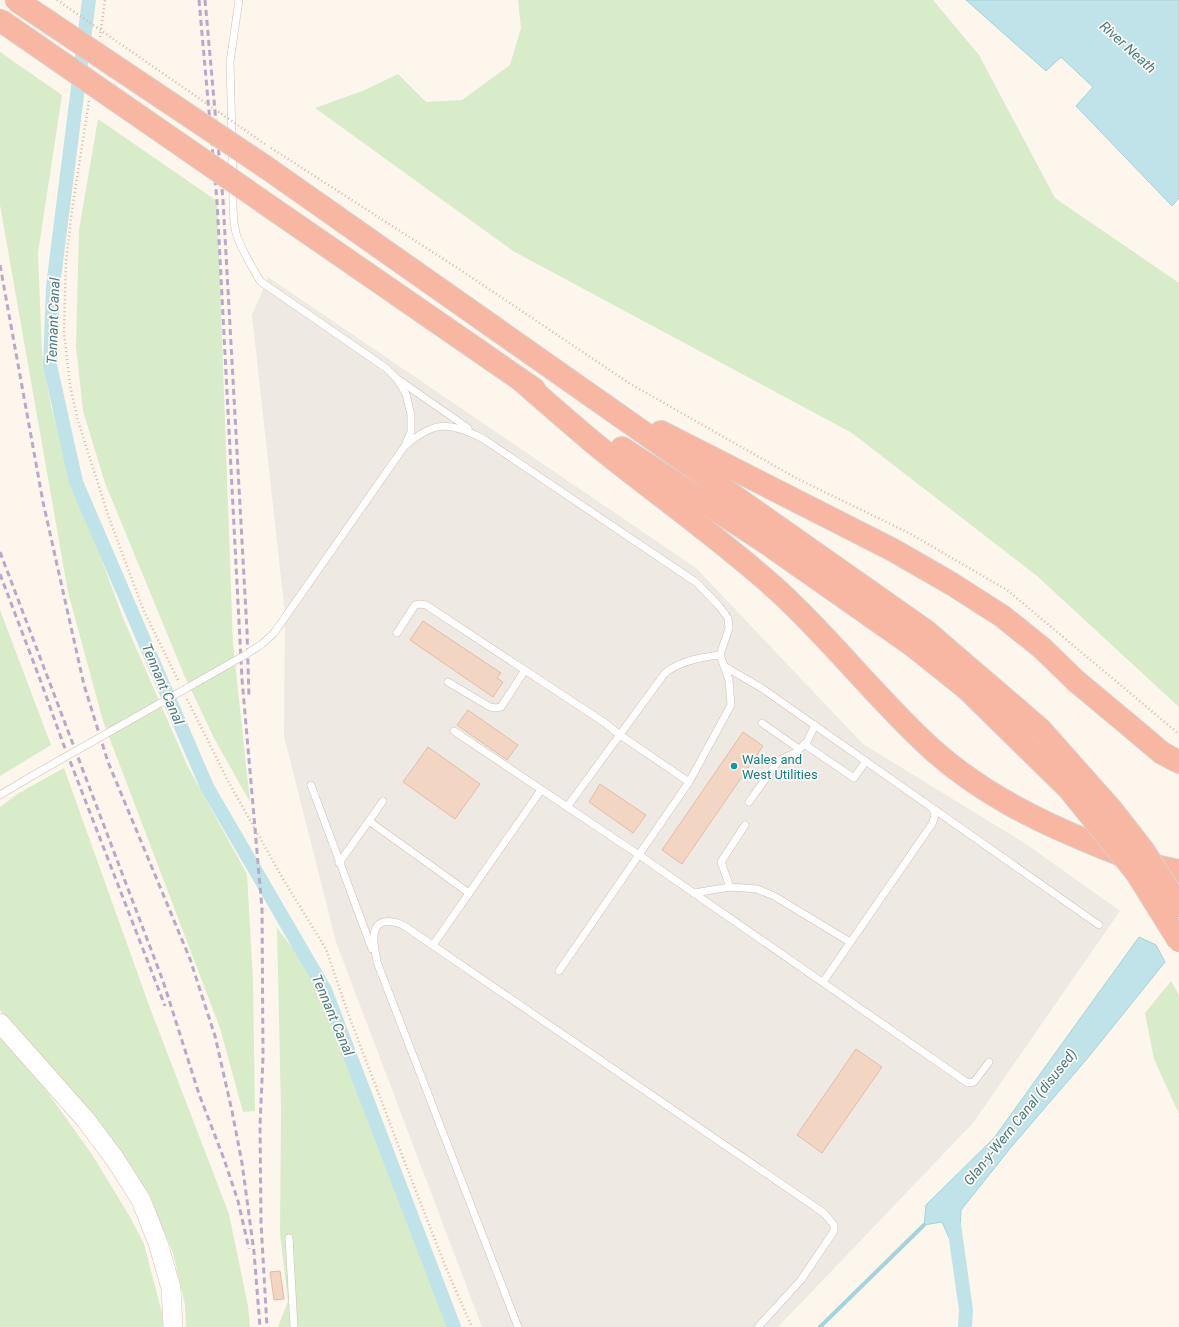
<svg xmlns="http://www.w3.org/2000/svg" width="1179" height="1327" viewBox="0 0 1179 1327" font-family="Roboto,sans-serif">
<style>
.industrial{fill:#efe9e4}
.green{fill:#d8ecc9}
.water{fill:#bfe3e8;stroke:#a5d3da}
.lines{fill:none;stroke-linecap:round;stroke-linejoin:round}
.stream{stroke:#a5d3da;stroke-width:4}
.canal{stroke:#bfe3e8;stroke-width:14}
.building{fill:#f3d5c3;stroke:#e6bba3}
.service-casing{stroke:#d1beb0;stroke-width:8}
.secondary-casing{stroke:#d6c0b0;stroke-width:20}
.motorway-casing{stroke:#dad1cd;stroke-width:24}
.path{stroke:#d9b8a5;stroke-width:2.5;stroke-dasharray:1 3;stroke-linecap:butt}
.service{stroke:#fff;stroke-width:7}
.secondary{stroke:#fff;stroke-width:19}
.motorway{stroke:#f7b7a3;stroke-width:22}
.rail{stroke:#b9a8c9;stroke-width:3;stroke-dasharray:6 4;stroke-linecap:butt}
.service-bridge-casing{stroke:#d1beb0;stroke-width:8;stroke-linecap:butt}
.motorway-bridge-casing{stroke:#dad1cd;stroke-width:24;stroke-linecap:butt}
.path-bridge{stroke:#d9b8a5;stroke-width:2.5;stroke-dasharray:1 3;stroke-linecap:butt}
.service-bridge{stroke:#fff;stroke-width:7}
.motorway-bridge{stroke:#f7b7a3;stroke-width:22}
.culture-dot{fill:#0f9aa8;stroke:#fffaf3;stroke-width:1.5}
.labels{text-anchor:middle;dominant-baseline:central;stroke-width:3.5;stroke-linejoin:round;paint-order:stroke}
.culture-label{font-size:13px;fill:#0d838f;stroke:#fffaf3;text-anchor:start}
.water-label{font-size:14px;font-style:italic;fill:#437c86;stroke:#fffaf3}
</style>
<rect width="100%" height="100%" fill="#fdf6ec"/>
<polygon class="industrial" points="268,277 696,568 863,744 1026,844 1120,911 973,1123 778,1327 482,1327 336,942 284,736 285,615 252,315"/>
<g class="green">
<polygon points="518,0 933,0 979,55 1055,198 1179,283 1179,707 1037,576 852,433 513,251 315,108 365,90 398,74 426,102 462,100 510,65 521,28"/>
<polygon points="0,52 62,95 38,253 42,354 51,406 69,470 123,618 188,767 247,874 253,981 255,1111 243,1112 220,1028 103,721 68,592 0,205"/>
<polygon points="98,119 217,201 233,643 250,802 214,738 185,677 105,483 83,411 76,346 79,230"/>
<polygon points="0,610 51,745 0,776"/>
<polygon points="64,768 150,1008 229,1214 248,1306 250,1327 186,1327 185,1305 173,1253 152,1202 89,1113 0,1010 0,807 19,793"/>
<polygon points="277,928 325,990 454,1327 278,1327 288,1301 280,1234 281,1109"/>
<polygon points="1171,981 1179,995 1179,1114 1154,1059 1145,1013"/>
<polygon points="0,1033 46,1090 93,1156 130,1217 144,1244 162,1313 163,1327 0,1327"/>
</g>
<g class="water">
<polygon points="966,0 1179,0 1179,198 1172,206 1076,106 1093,87 1061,57 1046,71"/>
<polygon points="1139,937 1156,945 1165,962 1086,1060 1012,1146 961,1210 960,1233 962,1241 957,1245 951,1242 942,1222 924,1225 926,1205 994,1138"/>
</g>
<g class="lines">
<polyline class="stream" points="820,1327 924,1225"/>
<g class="canal">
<polyline points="89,0 53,286 50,365 76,482 207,787 325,990 454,1327"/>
<polyline points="954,1225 966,1310 965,1327"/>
</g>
</g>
<g class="building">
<polygon points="423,621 501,673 497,678 503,682 493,697 410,640"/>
<polygon points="468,710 518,745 507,760 457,725"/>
<polygon points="743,732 763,746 682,864 662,850"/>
<polygon points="428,747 480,784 455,819 403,782"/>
<polygon points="600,784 646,815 633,833 589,802"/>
<polygon points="856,1049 882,1067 822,1153 797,1135"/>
<polygon points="280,1271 284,1299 274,1300 270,1272"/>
</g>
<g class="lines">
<g class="service-casing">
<g id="service">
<polyline points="233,176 230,62 239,0"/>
<path d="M233 186C233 201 232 219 236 233 241 250 252 266 260 281L386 368 397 379 406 394 411 415V432L406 443"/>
<polyline points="399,380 468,428"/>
<path d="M274 633 404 447C434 420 448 422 482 438L697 583 719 606 728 618 729 628 720 655 724 666 763 689 1099 925"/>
<polyline points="397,633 415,605 420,604 426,605 605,723 620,735 689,782"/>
<polyline points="448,682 490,707 496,708 501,707 525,670"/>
<polyline points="762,723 799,749"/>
<polyline points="454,731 639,855 962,1079 968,1083 974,1082 989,1062"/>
<polyline points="804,744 854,778 866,761"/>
<polyline points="311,785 372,949"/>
<polyline points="0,795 37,773"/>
<polyline points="749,802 779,760 795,753 807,742 815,725"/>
<path d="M567 807 665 673C680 661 701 657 720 655"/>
<polyline points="369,821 469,893"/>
<polyline points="339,863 383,801"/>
<polyline points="730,887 721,862 745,825"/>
<polyline points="694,893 730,887 757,889 774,896 850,942"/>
<polyline points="433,945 541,790"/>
<polyline points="559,971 689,782 731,705 729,680 724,666"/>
<polyline points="823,982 932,824 935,816 933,809"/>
<polyline points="289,1238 294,1327"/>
<path d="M518 1327 377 962C376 954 373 944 374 936 375 918 391 920 403 925L824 1213 834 1225V1231L801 1280 758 1327"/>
</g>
</g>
<g class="secondary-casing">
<polyline id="secondary" points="0,1023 85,1119 115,1159 141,1200 158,1243 171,1288 173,1327"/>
</g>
<g class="motorway-casing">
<g id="motorway">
<polyline points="267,168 926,631"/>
<polyline points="259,199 534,389"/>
<path d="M522 381C546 402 570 423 595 444 654 492 717 536 774 587 831 638 877 700 934 751 980 792 1035 820 1092 843 1120 855 1149 866 1179 871"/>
<polyline points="661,432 893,550 952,584 1002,616 1042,648 1076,681 1130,726 1162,753 1179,762"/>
<polyline points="622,448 768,544 912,645"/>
</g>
</g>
<g class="path">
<polyline points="100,37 105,0"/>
<polyline points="89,101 72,210 66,261 64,333 70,385 78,421 108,515 143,609 179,682"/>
<polyline points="271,148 459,269 629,383 794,477 909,533 1007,590 1179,734"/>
<polyline points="187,699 228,781 283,879 326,949 349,1016 407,1168 446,1268 472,1327"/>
</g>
<use href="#service" class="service"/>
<use href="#secondary" class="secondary"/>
<use href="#motorway" class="motorway"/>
<g class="rail">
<polyline points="199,0 217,201 242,679 262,909 263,1057 260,1125 261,1223 267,1327"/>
<polyline points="205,0 223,200 247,631 249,698"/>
<polyline points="0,265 43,502 84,685 108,762 190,959 215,1036 232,1111 242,1163 254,1252 260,1327"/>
<polyline points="0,552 163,981 199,1094 224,1159 238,1201 249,1249"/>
<polyline points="0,574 41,682 63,743 165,1006"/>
</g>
<g class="service-bridge-casing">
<polyline id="service-bridge" points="37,773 245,655 262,644 274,633"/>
</g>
<g class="motorway-bridge-casing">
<g id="motorway-bridge">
<polyline points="16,0 267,168"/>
<polyline points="0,20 259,199"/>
<polyline points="926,631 1040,729 1111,809 1143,850 1179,906"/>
<polyline points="912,645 967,689 1069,789 1136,872 1179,941"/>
</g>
</g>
<polyline class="path-bridge" points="57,0 265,144"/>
<use href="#service-bridge" class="service-bridge"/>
<use href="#motorway-bridge" class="motorway-bridge"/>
</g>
<circle class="culture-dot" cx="734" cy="766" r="4"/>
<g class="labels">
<g class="culture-label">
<text x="742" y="759">Wales and<tspan x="742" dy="15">West Utilities</tspan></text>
</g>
<g class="water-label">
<text transform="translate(1128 47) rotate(42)">River Neath</text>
<text transform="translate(53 321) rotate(-88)">Tennant Canal</text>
<text transform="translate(163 684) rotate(67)">Tennant Canal</text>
<text transform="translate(333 1015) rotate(67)">Tennant Canal</text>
<text transform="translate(1020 1117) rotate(-51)">Glan-y-Wern Canal (disused)</text>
</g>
</g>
</svg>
